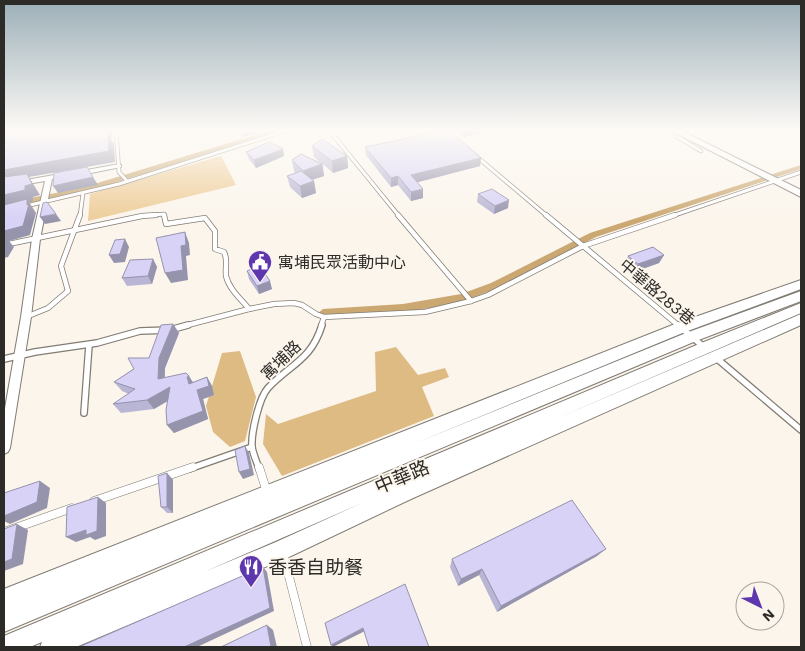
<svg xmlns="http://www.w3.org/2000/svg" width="805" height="651" viewBox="0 0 805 651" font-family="'Work Sans','Noto Sans TC',sans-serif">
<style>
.green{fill:#eecd99}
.forest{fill:#dfbb84}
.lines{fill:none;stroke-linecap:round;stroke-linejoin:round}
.canal{fill:#cba871;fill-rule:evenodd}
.lane-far3-casing{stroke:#817c74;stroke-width:4.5}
.lane-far2-casing{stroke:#817c74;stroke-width:6}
.lane-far1-casing{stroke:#817c74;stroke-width:8}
.lane-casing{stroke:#817c74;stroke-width:9}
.street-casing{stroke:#817c74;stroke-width:2}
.secondary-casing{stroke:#817c74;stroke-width:2}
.lane-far3{stroke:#fff;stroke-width:3}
.lane-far2{stroke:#fff;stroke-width:4.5}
.lane-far1{stroke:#fff;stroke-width:5.5}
.lane{stroke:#fff;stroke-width:8}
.street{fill:#fff;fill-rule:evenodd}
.secondary{fill:#fff;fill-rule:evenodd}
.wall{fill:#b9b5d4}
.shaded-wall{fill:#9693ac}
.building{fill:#d7d2f6;stroke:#9693ac}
.labels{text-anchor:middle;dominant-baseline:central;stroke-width:4;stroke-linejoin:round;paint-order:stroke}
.poi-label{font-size:16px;fill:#2d2b28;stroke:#fbf5ec;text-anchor:start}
.street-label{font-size:16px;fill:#2d2b28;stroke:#fbf5ec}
.near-street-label{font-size:19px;fill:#2d2b28;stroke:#fbf5ec}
.near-poi-label{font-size:19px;fill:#2d2b28;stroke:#fbf5ec;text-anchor:start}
</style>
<rect width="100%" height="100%" fill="#fbf5ec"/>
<polygon class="green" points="221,156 236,185 88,221 90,194"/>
<g class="forest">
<polygon points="396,347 418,375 445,368 449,377 422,387 434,416 282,476 263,444 266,414 278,424 376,391 375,352"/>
<polygon points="240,351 256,397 245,441 230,447 213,432 206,406 222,353"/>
</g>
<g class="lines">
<g class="canal">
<polygon points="272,130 281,130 86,192 22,205 4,212 4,206 20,200 81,188"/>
<polygon points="801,165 801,169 596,237 498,288 466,300 443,306 403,312 323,317 318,313 323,309 403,304 461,294 491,283 590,233"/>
</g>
<g class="lane-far3-casing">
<g id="lane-far3">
<polyline points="116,130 119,172 127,181"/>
<polyline points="329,130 399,216"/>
<polyline points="676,136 701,151"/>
<polyline points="476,156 547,216"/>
<polyline points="26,206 119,184 288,130"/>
<polyline points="80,216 83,193"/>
<polyline points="143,216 164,214 164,216"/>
<polyline points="672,216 801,172"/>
</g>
</g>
<g class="lane-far2-casing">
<g id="lane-far2">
<path d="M164 215 166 224 205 218 215 231V249L224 252C228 259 225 267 226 276 229 289 241 299 249 309L274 304 294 303 302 305 316 314 324 317 321 326"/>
<polyline points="398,215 471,301"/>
<polyline points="546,215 679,326"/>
<polyline points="4,245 142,216 156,215"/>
<polyline points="26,317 48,308 68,291 61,266 80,215"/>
<polyline points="324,317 425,312 471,301 488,295 583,246 675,215"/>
<polyline points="184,326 249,309"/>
</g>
</g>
<g class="lane-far1-casing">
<g id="lane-far1">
<polyline points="678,325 705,348"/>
<polyline points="715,357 801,430"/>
<polyline points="4,359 35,352 97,343 140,331 170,330 188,325"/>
<polyline points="84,413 89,345"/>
<polyline points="189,469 252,447"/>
<path d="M259 469C257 462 253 454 252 447 251 433 259 398 268 388 290 364 311 361 322 325"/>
</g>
</g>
<g class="lane-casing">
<g id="lane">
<polyline points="259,467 267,492"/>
<polyline points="94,501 193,467"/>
<polyline points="4,532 72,508"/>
<polyline points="283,553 307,647"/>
</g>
</g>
<g class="street-casing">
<g id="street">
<polygon points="119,164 121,165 121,167 76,176 73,174 76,172"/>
<polygon points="54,175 57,177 52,179 40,239 31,317 10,448 8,452 4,454 4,414 21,317 32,239 45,181 4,188 4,184"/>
</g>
</g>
<g class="secondary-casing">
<g id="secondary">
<polygon points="670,130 680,130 801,190 801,197"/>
<polygon points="801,280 801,289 685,332 411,445 686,333 801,291 801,301 696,341 4,632 4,589 675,324"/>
<path d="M801 303V313L553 420 801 314V325L411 499 289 557 76 647H40L42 642 30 647H4V636L699 344ZM362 503 276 542 204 572Z"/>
</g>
</g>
<use href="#lane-far3" class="lane-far3"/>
<use href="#lane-far2" class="lane-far2"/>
<use href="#lane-far1" class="lane-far1"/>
<use href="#lane" class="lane"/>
<use href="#street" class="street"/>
<use href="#secondary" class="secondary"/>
</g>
<g class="wall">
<polygon points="237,130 271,130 243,137"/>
<polygon points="454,130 493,130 463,137"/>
<polygon points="312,146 347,156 348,168 333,173 323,164 324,176 312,180 314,181 316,193 302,198 290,187 287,176 295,173 294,171 292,160 322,164 314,157"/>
<polygon points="365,147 481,158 480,166 417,182 423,189 423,198 411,201 398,185 391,187 366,155"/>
<polygon points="246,152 284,156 256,168 249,159"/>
<polygon points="478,194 508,208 494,214 477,202"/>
<polygon points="664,255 659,263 634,272 624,264 628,256"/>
<polygon points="153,259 157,267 152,284 127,286 122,278"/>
<polygon points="247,271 272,289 259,294 249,279"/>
<polygon points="173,324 179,333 165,368 165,378 189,376 193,382 207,377 212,386 214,395 203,399 208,419 174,433 167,425 168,401 154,409 121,413 113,404 129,394 122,391 114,382 149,358"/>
<polygon points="167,473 173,480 173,513 167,513 161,507"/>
<polygon points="597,556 497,612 479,575 458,586 450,567 452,559"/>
</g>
<g class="shaded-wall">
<polygon points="106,130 113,130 111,140 114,144 115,162 29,177 40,195 33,197 33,201 29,202 36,213 30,235 9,241 14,247 8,257 4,258 4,170 106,133"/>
<polygon points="241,130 271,130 243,137"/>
<polygon points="464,130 493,130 463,137"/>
<polygon points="283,149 284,156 256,168 254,160"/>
<polygon points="347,156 348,168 333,173 332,161"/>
<polygon points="481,158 480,166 411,184 411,175"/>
<polygon points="322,164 324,176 305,182 303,171"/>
<polygon points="398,176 398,185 391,187 391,178"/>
<polygon points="93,177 98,185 58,193 53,186"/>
<polygon points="314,181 316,193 302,198 300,186"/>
<polygon points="423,189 423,198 411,201 411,192"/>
<polygon points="509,200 508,208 494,214 495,206"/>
<polygon points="56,214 61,221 45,224 40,217"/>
<polygon points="185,232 189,243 190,255 186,256 188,280 171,283 165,273 181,246"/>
<polygon points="125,239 129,247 125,262 114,263 109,255"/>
<polygon points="664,255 659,263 634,272 638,264"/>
<polygon points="153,259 157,267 152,284 148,276"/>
<polygon points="270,281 272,289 259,294 257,286"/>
<polygon points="173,324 179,333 165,368 164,388 158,379 159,358"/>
<polygon points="189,376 194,385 189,384 187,377"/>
<polygon points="207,377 212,386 214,395 203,399 208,419 174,433 167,425 197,390"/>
<polygon points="170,387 176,396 154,409 147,400"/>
<polygon points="245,446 249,453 254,475 243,479 239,472"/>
<polygon points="167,473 173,480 173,513 167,507"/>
<polygon points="40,481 50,488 47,508 10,524 4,521 4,516"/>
<polygon points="98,497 106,503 106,536 95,540 90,537 76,542 66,537"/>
<polygon points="17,524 28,530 23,564 4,571 4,562"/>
<polygon points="606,549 597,556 497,612 501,606"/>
<polygon points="263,567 267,572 274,611 197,647 184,647"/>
<polygon points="482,569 479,575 458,586 461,579"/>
<polygon points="267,625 273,630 277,647 271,647"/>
<polygon points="363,628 365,631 333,647 331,645"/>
</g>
<g class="building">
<polygon points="7,130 106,130 106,133 108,134 109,151 4,170 4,132"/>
<polygon points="447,130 449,130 481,158 411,175 423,189 411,192 398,176 391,178 365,147"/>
<polygon points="322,139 347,156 332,161 312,146"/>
<polygon points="269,142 283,149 254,160 246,152"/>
<polygon points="301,154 322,164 303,171 292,160"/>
<polygon points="87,167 93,177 53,186 54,173"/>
<polygon points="301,171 314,181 300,186 287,176"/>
<polygon points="27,174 32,184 25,186 25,190 4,195 4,177"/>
<polygon points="492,189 509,200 495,206 478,194"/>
<polygon points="27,199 27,205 29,204 23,226 4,231 4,205"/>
<polygon points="47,202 56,214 40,217 43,203"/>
<polygon points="185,232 186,245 181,246 183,270 165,273 156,238"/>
<polygon points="125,239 120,254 109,255 115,240"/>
<polygon points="653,247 664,255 638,264 628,256"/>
<polygon points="153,259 148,276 122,278 130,260"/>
<polygon points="259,265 270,281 257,286 247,271"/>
<polygon points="173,324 159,358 158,379 186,373 189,376 187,377 189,384 207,377 209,386 197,390 203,411 167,425 166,410 170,387 147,400 113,404 135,389 114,382 134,369 128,358 149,358 161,325"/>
<polygon points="245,446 250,469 239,472 235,450"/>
<polygon points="167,473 167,507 161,507 158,476"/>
<polygon points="40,481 37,502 4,516 4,493"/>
<polygon points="98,497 97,531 86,535 86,530 66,537 67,507"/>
<polygon points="572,500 606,549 501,606 482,569 461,579 452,559"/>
<polygon points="17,524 12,559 4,562 4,529"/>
<polygon points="263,567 270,608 184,647 79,647"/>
<polygon points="405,584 429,647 369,647 363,628 331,645 325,623"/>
<polygon points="267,625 271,647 221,647"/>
</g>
<linearGradient id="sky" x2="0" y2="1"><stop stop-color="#9cafb8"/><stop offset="0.59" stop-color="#fdfaf6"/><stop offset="1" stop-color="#fdfaf6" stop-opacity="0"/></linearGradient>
<rect width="805" height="221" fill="url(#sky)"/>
<defs>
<g id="civic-pin" transform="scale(1.25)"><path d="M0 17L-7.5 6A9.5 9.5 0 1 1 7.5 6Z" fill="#5e37af" stroke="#fbf5ec"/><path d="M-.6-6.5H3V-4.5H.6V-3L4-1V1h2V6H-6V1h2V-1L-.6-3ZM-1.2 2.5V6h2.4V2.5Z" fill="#fff"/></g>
<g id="restaurant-pin" transform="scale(1.25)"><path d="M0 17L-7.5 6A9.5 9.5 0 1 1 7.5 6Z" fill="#5e37af" stroke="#fbf5ec"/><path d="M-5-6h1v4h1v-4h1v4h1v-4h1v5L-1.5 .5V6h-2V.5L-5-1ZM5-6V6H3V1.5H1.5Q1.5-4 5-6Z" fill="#fff"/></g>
</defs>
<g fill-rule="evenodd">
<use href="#civic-pin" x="260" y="262"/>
<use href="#restaurant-pin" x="251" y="567"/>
</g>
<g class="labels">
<g class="poi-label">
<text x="278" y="262">寓埔民眾活動中心</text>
</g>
<g class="street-label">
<text transform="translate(657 292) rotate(40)">中華路283巷</text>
<text transform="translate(281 360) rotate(-44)">寓埔路</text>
</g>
<g class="near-street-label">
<text transform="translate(402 477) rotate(-23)">中華路</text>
</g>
<g class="near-poi-label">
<text x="268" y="567">香香自助餐</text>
</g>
</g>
<rect width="805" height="651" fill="none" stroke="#2d2b28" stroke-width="10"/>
<g transform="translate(760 606) rotate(138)"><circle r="24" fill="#fbf5ec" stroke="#a9a49e"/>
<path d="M0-4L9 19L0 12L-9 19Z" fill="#5e37af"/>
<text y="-8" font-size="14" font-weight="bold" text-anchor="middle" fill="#2d2b28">N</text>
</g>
</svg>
